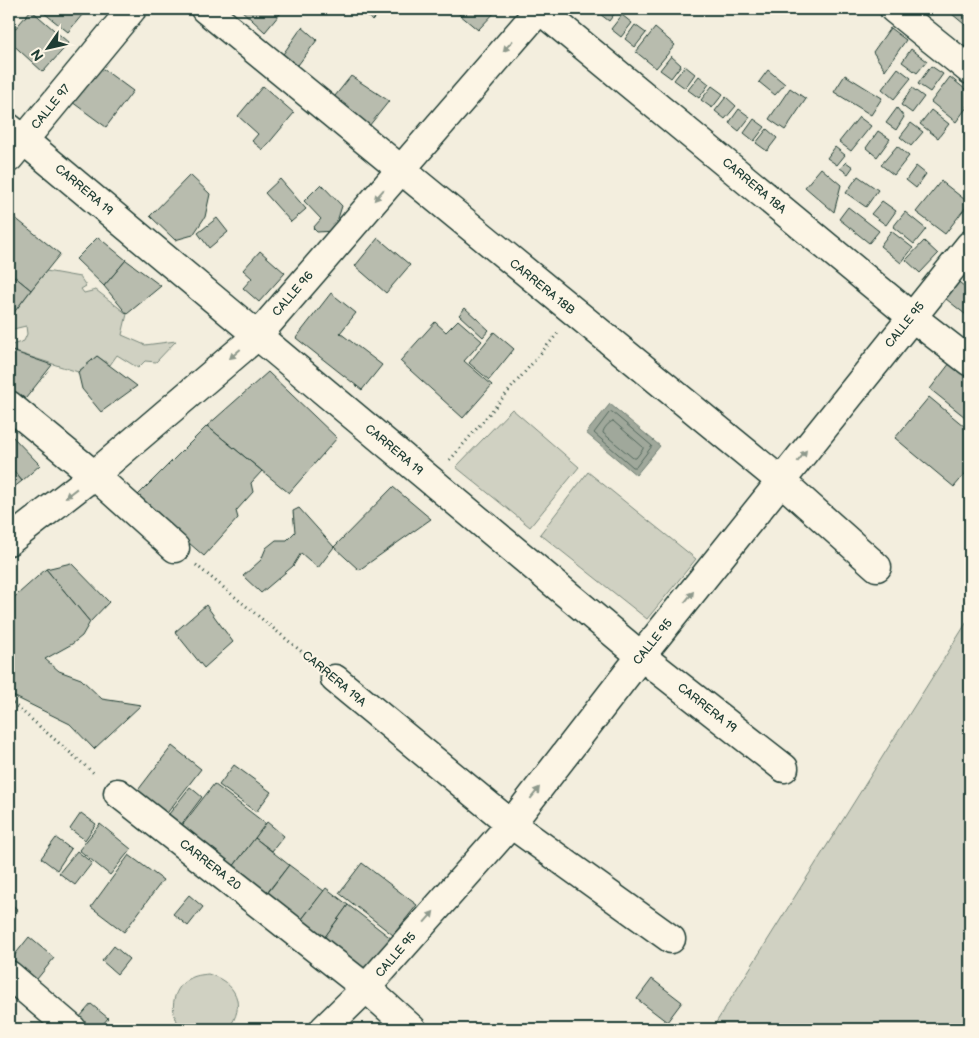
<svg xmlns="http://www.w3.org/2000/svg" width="979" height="1038" viewBox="0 0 979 1038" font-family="'Balsamiq Sans',sans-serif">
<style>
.green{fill:#d0d1c2;stroke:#78877b}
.water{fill:#a0a89b;stroke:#6c7d72}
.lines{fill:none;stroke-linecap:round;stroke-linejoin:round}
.shore{stroke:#53685d;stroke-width:1}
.building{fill:#b8bcae;stroke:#1f3d34}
.minor-casing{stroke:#1f3d34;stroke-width:31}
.path{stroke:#1f3d34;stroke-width:3;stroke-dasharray:1 4;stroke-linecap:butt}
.minor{stroke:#fcf5e5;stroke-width:28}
.oneway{fill:#8e998c}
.labels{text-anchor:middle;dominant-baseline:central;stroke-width:4;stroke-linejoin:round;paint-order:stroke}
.street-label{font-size:12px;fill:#1f3d34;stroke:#fcf5e5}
</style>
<rect width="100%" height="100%" fill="#f3eede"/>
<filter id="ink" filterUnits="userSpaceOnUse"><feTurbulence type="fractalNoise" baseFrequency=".02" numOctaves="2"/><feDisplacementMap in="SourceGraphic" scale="10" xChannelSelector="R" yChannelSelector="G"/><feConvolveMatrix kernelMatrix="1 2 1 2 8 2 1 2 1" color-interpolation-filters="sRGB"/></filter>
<g filter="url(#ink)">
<g class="green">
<polygon points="46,271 80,277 86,286 81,289 84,293 96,290 127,314 122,335 145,345 176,341 156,362 145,361 138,368 117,355 110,365 97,356 78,372 9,350 9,346 24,341 27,334 26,326 9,330 9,319"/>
<polygon points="512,409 579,467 530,527 456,467"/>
<polygon points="588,472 696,559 647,619 540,534"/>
<polygon points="970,617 970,1029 712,1029"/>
<path d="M208 974C236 982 247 1005 228 1029H183C168 1015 171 989 189 979 196 975 201 975 208 974Z"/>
</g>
<polygon class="water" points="610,404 660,446 636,475 586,433"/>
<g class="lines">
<g class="shore">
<polygon points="612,412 652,446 636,467 633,467 594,433 609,413"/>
<path d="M613 421 643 447V449L636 458H633L603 433C603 429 609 422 613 421Z"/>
</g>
</g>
<g class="building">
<polygon points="39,9 87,9 68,32"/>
<polygon points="240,9 284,9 265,32"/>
<polygon points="361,9 384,9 372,21"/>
<polygon points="453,9 498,9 478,30"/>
<polygon points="598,9 618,9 609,21 596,11"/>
<polygon points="956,9 970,9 970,29 952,14"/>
<polygon points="31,10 69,43 43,72 9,41 9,36"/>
<polygon points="622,15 632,23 621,37 611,29"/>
<polygon points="635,25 646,33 635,47 625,39"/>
<polygon points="302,27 317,40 295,69 281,57"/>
<polygon points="655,28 675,45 656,68 636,52"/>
<polygon points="890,28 906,40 885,70 873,52"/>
<polygon points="911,49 927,61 917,73 902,62"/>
<polygon points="671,56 681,65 671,78 660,70"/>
<polygon points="99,66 133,91 106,127 72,102"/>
<polygon points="685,66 695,74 685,88 674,80"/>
<polygon points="931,66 943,74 930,92 918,84"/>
<polygon points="898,68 911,78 894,99 882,89"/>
<polygon points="768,70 785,84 775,95 759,82"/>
<polygon points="845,75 882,98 871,115 834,92"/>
<polygon points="351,76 389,101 365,131 331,101"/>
<polygon points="699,76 709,84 699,98 688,90"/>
<polygon points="950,77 970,93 970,103 956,122 931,102"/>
<polygon points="263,86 294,113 263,150 252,141 258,134 238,116"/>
<polygon points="712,86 723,94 712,108 701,100"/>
<polygon points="790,88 806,99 785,130 769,119"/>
<polygon points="912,88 924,97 912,113 901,105"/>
<polygon points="726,97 736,106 725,119 715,111"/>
<polygon points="897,108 904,117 896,130 886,123"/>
<polygon points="739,109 750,117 739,131 729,123"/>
<polygon points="931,110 949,124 938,138 920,124"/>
<polygon points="859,117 871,126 851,151 839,142"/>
<polygon points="754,119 765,127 754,141 744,133"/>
<polygon points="911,123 923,132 911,146 900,137"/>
<polygon points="767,129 777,138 767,151 756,143"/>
<polygon points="878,131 890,139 877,157 866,148"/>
<polygon points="897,146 909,156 894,175 881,165"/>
<polygon points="835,147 845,155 837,165 827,158"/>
<polygon points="846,162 853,167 848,174 840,168"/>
<polygon points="916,166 926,174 916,188 906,180"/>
<polygon points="821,168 841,185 834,212 805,187"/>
<polygon points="190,175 210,194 205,217 193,235 175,240 150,216"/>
<polygon points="858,176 878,190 866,207 846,193"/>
<polygon points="280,179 306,209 291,222 265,193"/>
<polygon points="941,181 969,203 945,234 916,212"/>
<polygon points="321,184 342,206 334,231 317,232 313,228 321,219 304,201"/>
<polygon points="882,201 896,211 886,225 871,214"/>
<polygon points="848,207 879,231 869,243 839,219"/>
<polygon points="905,212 926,229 914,244 893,227"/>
<polygon points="9,213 60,254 31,290 9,272"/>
<polygon points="217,218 228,232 209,248 198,233"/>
<polygon points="891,231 913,248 901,263 880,246"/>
<polygon points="98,237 126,260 104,286 76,259"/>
<polygon points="378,238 410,265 386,293 355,266"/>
<polygon points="924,241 938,254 920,273 906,260"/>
<polygon points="260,251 285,273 259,302 243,288 252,278 243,270"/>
<polygon points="126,260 161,286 127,314 104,286"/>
<polygon points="9,272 31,290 9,319"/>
<polygon points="949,274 970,291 970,318 936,291"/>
<polygon points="331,293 356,313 340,333 382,365 362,390 296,338"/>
<polygon points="465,308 489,330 483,337 459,315"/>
<polygon points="458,320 482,341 464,361 492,385 463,418 400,361 435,322 446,332"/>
<polygon points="494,332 514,349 489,380 469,363"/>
<polygon points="9,350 52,365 22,403 9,391"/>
<polygon points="97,356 137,386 101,412 82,389 78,372"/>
<polygon points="950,363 970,379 970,421 930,389"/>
<polygon points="268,372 337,438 289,493 207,426"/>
<polygon points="929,397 970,431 970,468 954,487 895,438"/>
<polygon points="207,426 262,471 251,483 253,492 236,511 238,518 204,556 136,497"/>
<polygon points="9,433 40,465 22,481 9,465"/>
<polygon points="9,465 22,481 13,488 9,483"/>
<polygon points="393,487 431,519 359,570 334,547"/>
<polygon points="299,508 334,547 318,568 301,553 293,566 261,593 243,576 261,560 266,548 276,540 287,540 295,532 293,511"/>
<polygon points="71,563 109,602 90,622 46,569"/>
<polygon points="46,569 90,622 82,636 72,644 45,659 59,671 81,679 102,699 141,705 94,749 70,724 9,694 9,602"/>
<polygon points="206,605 233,642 204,668 175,632"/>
<polygon points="172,746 201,769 161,821 132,798"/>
<polygon points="234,765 271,792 256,812 219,785"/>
<polygon points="214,784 266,824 229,872 177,832"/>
<polygon points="190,787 202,797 175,833 162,823"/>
<polygon points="81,813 96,824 85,840 70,829"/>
<polygon points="267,822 284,836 272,851 255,838"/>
<polygon points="100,824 131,849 110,875 79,850"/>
<polygon points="56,838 71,849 57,870 41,858"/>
<polygon points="255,838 289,865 267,893 233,867"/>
<polygon points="77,851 92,863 75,885 59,873"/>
<polygon points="129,855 163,880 124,932 91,907"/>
<polygon points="362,863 417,905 393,935 339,893"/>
<polygon points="289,865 324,891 294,929 260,903"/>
<polygon points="326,888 348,905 322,941 299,923"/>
<polygon points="189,895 203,907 188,926 173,914"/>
<polygon points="9,902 18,910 9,921"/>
<polygon points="348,905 392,939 365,974 322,941"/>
<polygon points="29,937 54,958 33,984 9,965 9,962"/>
<polygon points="114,946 129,959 117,974 102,961"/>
<polygon points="652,979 682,1002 667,1022 637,999"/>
<polygon points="91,1004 108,1018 99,1029 78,1029 73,1025"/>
</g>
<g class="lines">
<g class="minor-casing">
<g id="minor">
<polyline points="205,9 782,482 877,567"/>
<polyline points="539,9 912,317 970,362"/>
<polyline points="894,9 970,70"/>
<polyline points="9,128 641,656 784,768"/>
<polyline points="9,158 132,9"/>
<polyline points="9,405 94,475 175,548"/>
<polyline points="9,541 94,475 257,336 540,9"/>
<polyline points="335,679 511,824 671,939"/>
<polyline points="118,793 366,988 412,1029"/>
<polyline points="9,975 72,1029"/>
<polyline points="324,1029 366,988 511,824 641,656 970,245"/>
</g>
</g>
<g class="path">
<polyline points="450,460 558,333"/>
<polyline points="196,565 313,661"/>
<polyline points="9,700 96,775"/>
</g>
<use href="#minor" class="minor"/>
</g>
<defs><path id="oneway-solid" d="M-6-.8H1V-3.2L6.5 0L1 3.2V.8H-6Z" transform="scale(1.25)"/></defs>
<g class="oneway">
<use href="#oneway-solid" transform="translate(508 46) rotate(131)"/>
<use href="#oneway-solid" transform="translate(379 195) rotate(131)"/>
<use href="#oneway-solid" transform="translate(235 354) rotate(139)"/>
<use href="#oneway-solid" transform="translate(802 456) rotate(-52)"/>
<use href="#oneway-solid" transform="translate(71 493) rotate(142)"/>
<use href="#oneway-solid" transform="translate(689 597) rotate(-51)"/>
<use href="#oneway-solid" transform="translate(535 793) rotate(-52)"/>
<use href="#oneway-solid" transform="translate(429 917) rotate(-49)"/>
</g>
</g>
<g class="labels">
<g class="street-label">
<text transform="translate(51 107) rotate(-51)">CALLE 97</text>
<text transform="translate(754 186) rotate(40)">CARRERA 18A</text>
<text transform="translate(84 190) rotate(40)">CARRERA 19</text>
<text transform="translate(542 287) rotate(39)">CARRERA 18B</text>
<text transform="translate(293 294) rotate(-49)">CALLE 96</text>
<text transform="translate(905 325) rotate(-51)">CALLE 95</text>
<text transform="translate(394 450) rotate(40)">CARRERA 19</text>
<text transform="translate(653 642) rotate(-51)">CALLE 95</text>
<text transform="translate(334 679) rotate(40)">CARRERA 19A</text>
<text transform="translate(707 708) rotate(38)">CARRERA 19</text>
<text transform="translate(210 865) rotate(38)">CARRERA 20</text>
<text transform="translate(396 955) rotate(-49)">CALLE 95</text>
</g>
</g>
<rect width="979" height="1038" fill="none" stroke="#fcf5e5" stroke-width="30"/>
<rect x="15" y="15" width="949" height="1008" fill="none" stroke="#1f3d34" stroke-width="2" filter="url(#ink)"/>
<g transform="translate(48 48) rotate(236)" stroke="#fcf5e5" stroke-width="4" paint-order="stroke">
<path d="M0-4L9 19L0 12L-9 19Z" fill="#1f3d34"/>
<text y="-8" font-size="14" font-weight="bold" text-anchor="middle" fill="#1f3d34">N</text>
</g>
</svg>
